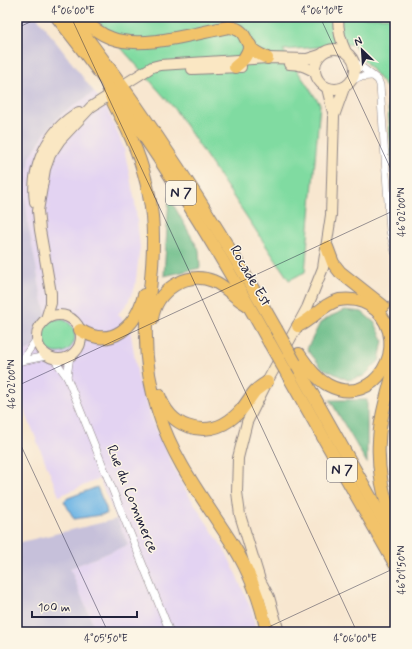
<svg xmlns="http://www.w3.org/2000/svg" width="412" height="649" viewBox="0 0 412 649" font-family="Mynerve,sans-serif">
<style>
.built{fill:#e3d3f2}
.industrial{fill:#c6c0da}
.green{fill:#80dba1;stroke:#517e6e}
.forest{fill:#68bb87;stroke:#456e61}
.water{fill:#6eb5e5;stroke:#486c90}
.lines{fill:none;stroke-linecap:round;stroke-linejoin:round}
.street-casing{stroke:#8d8486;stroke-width:8}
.secondary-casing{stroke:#8d8486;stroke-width:12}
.highway-casing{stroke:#8d8486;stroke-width:14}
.street{stroke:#fff;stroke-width:7}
.secondary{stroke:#fae7c3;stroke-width:10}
.highway{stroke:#f2c36a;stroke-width:12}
.highway-bridge-casing{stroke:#8d8486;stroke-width:14;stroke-linecap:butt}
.highway-bridge{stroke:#f2c36a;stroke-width:12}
.ticks{fill:none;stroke:#22223b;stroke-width:1;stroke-opacity:0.45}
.labels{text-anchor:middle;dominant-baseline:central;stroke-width:3;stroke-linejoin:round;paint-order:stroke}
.shield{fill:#fcf5e5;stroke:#63616e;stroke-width:1}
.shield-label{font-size:14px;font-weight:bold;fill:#22223b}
.street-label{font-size:15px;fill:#22223b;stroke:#fcf5e5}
.neatline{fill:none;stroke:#22223b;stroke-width:1.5}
.ticks-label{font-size:10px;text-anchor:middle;fill:#22223b}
</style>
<rect width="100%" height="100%" fill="#fcf5e5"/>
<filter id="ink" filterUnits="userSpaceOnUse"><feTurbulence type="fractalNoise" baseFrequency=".025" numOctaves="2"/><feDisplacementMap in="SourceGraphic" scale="8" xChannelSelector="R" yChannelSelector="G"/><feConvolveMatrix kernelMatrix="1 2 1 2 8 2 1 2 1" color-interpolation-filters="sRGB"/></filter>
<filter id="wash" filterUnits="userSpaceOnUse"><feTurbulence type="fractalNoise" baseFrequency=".012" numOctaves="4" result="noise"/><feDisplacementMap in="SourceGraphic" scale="16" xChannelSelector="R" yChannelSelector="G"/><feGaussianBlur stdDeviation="0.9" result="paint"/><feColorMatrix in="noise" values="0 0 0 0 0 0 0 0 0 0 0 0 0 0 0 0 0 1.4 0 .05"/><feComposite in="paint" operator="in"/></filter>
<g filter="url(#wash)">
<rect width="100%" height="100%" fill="#f8e7d0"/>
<polygon class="built" points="94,92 107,109 124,148 135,202 140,247 135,287 127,304 118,314 130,329 138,378 153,423 181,483 227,554 253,613 256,632 106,632 107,628 96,632 70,568 128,545 99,479 59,496 17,391 17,354 53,340 42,298 28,224 25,195 30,157 45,133 60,115"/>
<g class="industrial">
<polygon points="17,17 37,17 94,92 60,115 45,133 30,157 25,195 28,224 42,298 53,340 17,354"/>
<polygon points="117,519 128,545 70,568 96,632 17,632 17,543"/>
</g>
<g class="green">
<polygon points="94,17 395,17 395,213 387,88 363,59 354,44 283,50 320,104 305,272 289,280 174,108"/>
<circle cx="58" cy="336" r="17"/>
</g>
<g class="forest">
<polygon points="169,197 199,250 200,268 164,276"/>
<polygon points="345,310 362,312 375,323 383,340 379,361 364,376 348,380 322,368 307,349 320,323 331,316"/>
<polygon points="330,400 367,400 367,463"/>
</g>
<polygon class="water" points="97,487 106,508 107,514 74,519 64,501 68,498"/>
</g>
<g filter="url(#ink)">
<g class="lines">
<g class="street-casing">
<g id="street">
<polyline points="355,62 378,80 380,85 390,231 395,252"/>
<polyline points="353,80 359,77 371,76"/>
<polyline points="54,359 67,377 170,632"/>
<polyline points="22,360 36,340"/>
<polyline points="17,362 46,356"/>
<polyline points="67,377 70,356"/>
</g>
</g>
<g class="secondary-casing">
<g id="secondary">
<path d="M338 17C338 29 341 42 346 52"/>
<circle cx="335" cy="69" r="20"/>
<path d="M289 64C300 64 306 67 315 72"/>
<polyline points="192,69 241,67"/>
<polyline points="128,82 152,67 160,65 267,58 307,59 320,55"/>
<polyline points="334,116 344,88"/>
<path d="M35 202C30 168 48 129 79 112"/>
<circle cx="59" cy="337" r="22"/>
<polyline points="46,319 51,303 51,293 40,230 38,211 45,169 50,155 60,140 91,107 105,98"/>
<polyline points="279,632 269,597 260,580 240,515 237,492 238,458 247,422 267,382 307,308 323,268 331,215 334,116 327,88"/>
</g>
</g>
<g class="highway-casing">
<g id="highway">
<path d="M57 17C138 118 206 228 269 342"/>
<path d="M71 17C147 116 215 220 276 329"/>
<path d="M81 17C89 25 99 34 111 38 143 50 195 33 229 27 248 30 243 40 253 50 257 53 263 56 267 58"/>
<path d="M235 67C243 61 247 56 250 45"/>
<path d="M106 82C109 89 111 96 113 102 117 111 123 120 127 129 140 156 149 186 152 216 154 237 153 258 151 279 150 294 147 309 146 324 145 354 149 385 159 414 174 462 206 502 233 545 249 571 261 602 267 632"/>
<polyline points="327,247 333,263 340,272 383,306"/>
<path d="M152 319C156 291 186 270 213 281 226 286 234 298 246 304"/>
<path d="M298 326C313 319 323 304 339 300 352 298 366 301 376 310 412 344 375 410 328 385 315 378 307 365 299 354"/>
<path d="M80 330C112 350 136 326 144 295"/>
<polyline points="295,363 395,541"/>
<path d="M395 365C389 390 380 415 379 441 377 471 384 500 395 528"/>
<polyline points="289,377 395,564"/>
<path d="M159 395C164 409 173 421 187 426 209 434 228 425 242 409 247 403 250 397 255 391 258 388 263 385 267 382"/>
</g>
</g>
<use href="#street" class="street"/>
<use href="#secondary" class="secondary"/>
<use href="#highway" class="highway"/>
<g class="highway-bridge-casing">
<g id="highway-bridge">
<polyline points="276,329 295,363"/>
<polyline points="269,342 289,377"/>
</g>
</g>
<use href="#highway-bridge" class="highway-bridge"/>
</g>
</g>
<path class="ticks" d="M71 17 357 632M320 17 395 178M17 28 41 17M17 386 395 210M17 437 108 632M258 632 395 568"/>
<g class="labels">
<g class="shield">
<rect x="166" y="181" width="30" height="24" rx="3"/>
<rect x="327" y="458" width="30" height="24" rx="3"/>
</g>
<g class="shield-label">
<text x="181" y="193">N 7</text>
<text x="342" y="470">N 7</text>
</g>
<g class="street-label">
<text transform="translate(250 276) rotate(60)">Rocade Est</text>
<text transform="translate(132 499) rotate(68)">Rue du Commerce</text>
</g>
</g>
<rect width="412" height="649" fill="none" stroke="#fcf5e5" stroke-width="44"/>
<g transform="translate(362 50) rotate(335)" stroke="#fcf5e5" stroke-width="3" paint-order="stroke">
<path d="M0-3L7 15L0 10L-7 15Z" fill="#22223b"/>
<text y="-6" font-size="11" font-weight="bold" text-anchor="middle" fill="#22223b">N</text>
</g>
<path d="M32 611v6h105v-6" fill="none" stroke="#22223b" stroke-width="2"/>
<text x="38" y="611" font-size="12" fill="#22223b" stroke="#fcf5e5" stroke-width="3" paint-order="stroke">100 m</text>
<rect x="22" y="22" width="368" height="605" class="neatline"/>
<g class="ticks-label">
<text x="73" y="14">4°06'00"E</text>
<text x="322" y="14">4°06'10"E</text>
<text transform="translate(401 212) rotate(-90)" y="4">46°02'00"N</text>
<text transform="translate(11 384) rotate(-90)" y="4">46°02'00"N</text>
<text transform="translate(401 570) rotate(-90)" y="4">46°01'50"N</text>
<text x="106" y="642">4°05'50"E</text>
<text x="355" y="642">4°06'00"E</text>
</g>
</svg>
